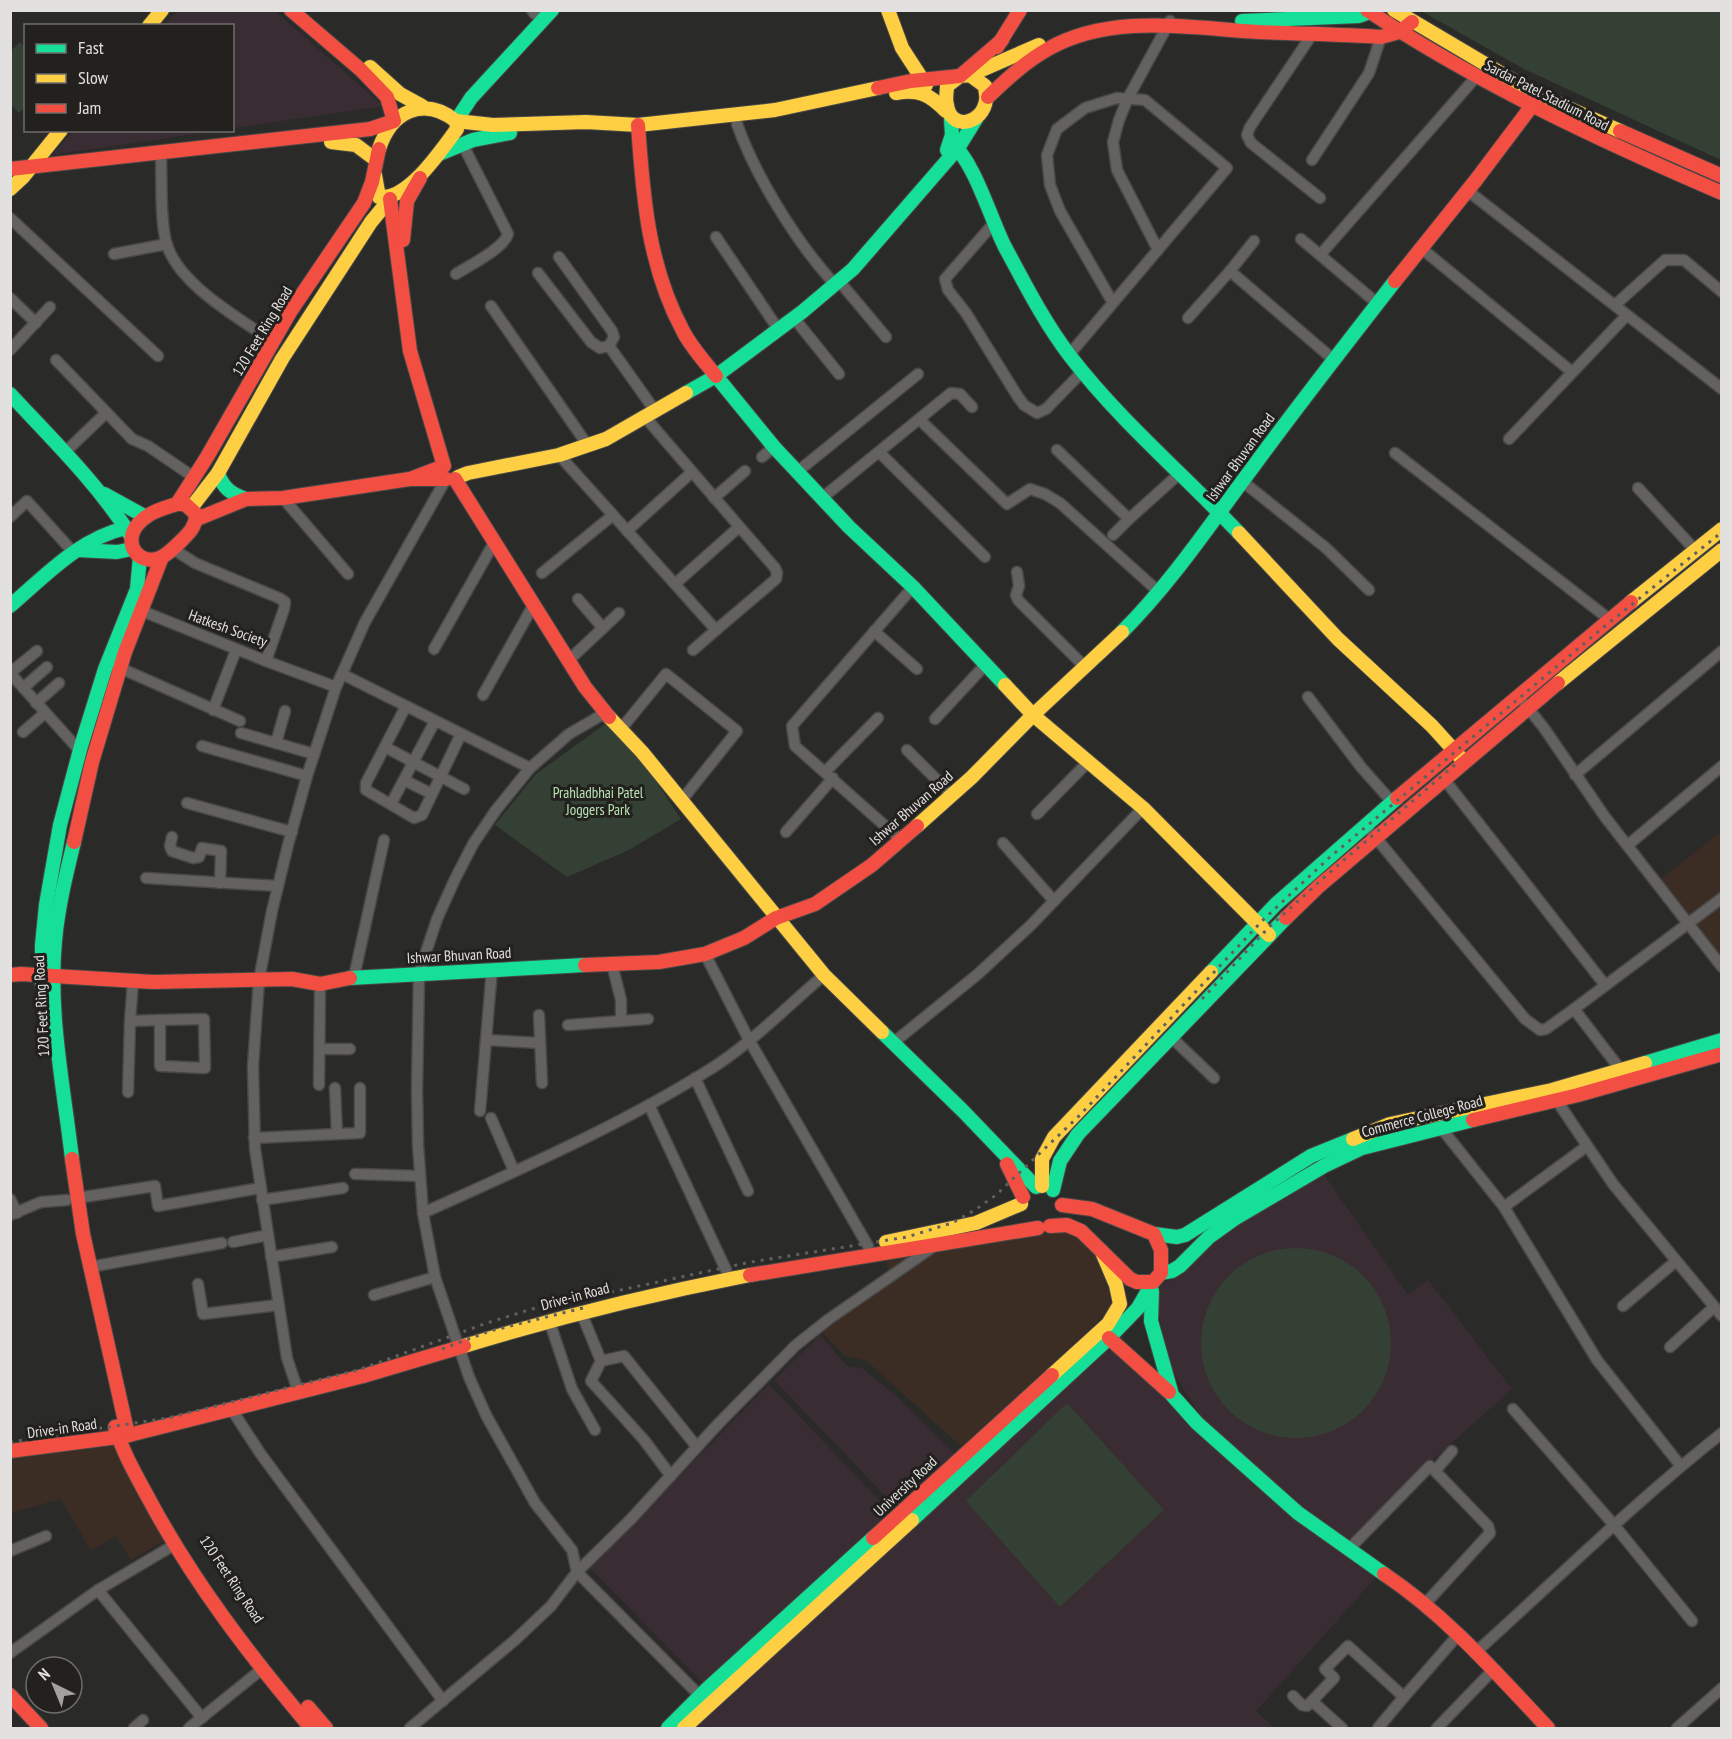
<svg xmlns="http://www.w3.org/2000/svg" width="1732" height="1739" viewBox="0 0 1732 1739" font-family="'PT Sans Narrow',sans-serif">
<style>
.commercial{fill:#3b2d24}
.education{fill:#3a2c33}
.green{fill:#344033}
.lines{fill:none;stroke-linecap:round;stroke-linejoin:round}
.street-casing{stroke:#484847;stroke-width:13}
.fast-casing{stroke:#484847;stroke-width:16}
.slow-casing{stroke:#484847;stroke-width:16}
.jam-casing{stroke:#484847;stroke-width:16}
.street{stroke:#636261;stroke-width:10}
.fast{stroke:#16e098;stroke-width:14}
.slow{stroke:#ffcf43;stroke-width:14}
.jam{stroke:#f24e42;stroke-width:14}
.rail{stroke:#60605f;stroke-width:3;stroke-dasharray:3 6;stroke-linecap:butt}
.labels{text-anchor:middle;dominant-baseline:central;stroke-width:6;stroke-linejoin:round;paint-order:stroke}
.street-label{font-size:15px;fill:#e2e1e0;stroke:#22211e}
.park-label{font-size:15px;fill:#b7e4b2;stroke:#22211e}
</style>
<rect width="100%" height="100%" fill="#2a2a29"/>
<g class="commercial">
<polygon points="1721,832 1721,959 1661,879"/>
<polygon points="1061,1231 1077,1235 1099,1259 1109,1292 1111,1309 962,1447 867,1361 845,1356 822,1332 890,1282 886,1258"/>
<polygon points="113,1446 165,1540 131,1560 116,1536 91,1551 61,1499 11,1513 10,1459"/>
</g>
<g class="education">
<polygon points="177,11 275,11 383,106 233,128 232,26 164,25"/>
<polygon points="73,131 73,130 215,131 52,155"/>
<polygon points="1322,1172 1408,1295 1428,1280 1512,1389 1436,1457 1348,1543 1308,1515 1200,1415 1171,1369 1158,1311 1160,1286 1176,1276 1212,1241"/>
<polygon points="820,1335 847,1366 862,1368 897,1397 957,1456 898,1509 774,1380"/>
<polygon points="1111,1347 1377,1576 1256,1711 1274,1728 690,1728"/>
<polygon points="769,1384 890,1512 703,1683 590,1568"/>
</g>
<g class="green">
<polygon points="1421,11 1721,11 1721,160 1524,69"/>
<polygon points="20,42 25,48 26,106 19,113 11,105 10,52"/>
<polygon points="608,722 647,768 681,819 629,850 567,877 495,825 536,774"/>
<circle cx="1296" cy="1343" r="95"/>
<polygon points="1067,1403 1164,1510 1060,1607 966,1501"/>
</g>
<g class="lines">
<g class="street-casing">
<g id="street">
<polyline points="532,10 535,14"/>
<polyline points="1313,33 1250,127 1247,135 1251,143 1320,198"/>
<path d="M737 124C755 175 794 238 830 279"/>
<path d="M161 160C162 187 160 216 166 242 177 284 239 318 272 341"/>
<polyline points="1312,160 1369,73 1381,37"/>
<polyline points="1468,191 1722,389"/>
<polyline points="10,218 158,356"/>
<polyline points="994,223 945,279 948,290 966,313 1018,397 1024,405 1037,413 1046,409 1083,371"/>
<polyline points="716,237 774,323"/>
<polyline points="1301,239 1320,255"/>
<polyline points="1421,248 1572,372"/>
<polyline points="1158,250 1117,170 1113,142 1119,120 1128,98 1170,21"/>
<polyline points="114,254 167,244"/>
<polyline points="559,257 612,331 614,337 609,346"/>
<polyline points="1230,271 1254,241"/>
<polyline points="538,273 591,342 600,348 609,346"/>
<path d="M456 274C470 265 503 249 508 234L462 143"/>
<polyline points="839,281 886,337"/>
<polyline points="10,298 36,323"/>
<polyline points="1378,304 1320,255 1476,77"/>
<polyline points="1615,305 1665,260 1684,260 1722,292"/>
<polyline points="491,306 584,440"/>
<polyline points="794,318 839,374"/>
<polyline points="1188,318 1230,271 1334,360"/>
<polyline points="609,346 651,405"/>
<polyline points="10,350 50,307"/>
<polyline points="1069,355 1227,168 1145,100 1117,98 1085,108 1057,129 1047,155 1050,185 1060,211 1113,303"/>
<polyline points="56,360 132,439 148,446 195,478"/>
<polyline points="920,420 1007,504 1030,489 1045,494 1060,503 1159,592"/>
<polyline points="1509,439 1627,315"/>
<polyline points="1057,450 1129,519 1179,474"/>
<polyline points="66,451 106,413"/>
<polyline points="879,452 985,557"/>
<polyline points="1395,453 1609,619"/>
<polyline points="762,457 774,447"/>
<polyline points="797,472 918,374"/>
<polyline points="1242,481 1326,548 1369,590"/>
<polyline points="1638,488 1695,550"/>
<polyline points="283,498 348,574"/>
<polyline points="714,498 745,471"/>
<polyline points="822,498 951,393 960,394 972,407"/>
<polyline points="613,515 716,630 776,579 777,573 775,568 645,417"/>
<polyline points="10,517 27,501 74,553"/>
<polyline points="627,531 692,472"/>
<polyline points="1113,535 1129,519"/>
<polyline points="1017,572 1019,586 1016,595 1018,600 1085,667"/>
<polyline points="542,573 613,515 559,455"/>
<polyline points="675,584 739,527"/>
<polyline points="578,599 603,628"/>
<polyline points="142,611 266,661 284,609 285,602 279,598 195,563 173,549"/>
<polyline points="874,631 917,669"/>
<polyline points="434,649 495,541"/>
<polyline points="693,650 716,630"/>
<polyline points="569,660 619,613"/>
<polyline points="266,661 336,687"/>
<polyline points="120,668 240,721"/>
<polyline points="10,673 80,751"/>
<polyline points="10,673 37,651"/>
<polyline points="342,674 530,768"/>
<polyline points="23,688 47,667"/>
<polyline points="483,695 534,604"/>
<polyline points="1308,697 1361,767 1392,802"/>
<polyline points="36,703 59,683"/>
<polyline points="1524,703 1544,728 1605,817 1722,967"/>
<polyline points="406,706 366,783 366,790 414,818 422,815 461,734"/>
<polyline points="213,710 236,650"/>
<polyline points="605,713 569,734 530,768 496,810 473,844 455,879 437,919 419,973 417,1090 418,1145 423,1213 435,1277 469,1377 486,1415 535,1503 572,1550 577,1572 704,1700"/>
<polyline points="935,719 986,664"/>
<polyline points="621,729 666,674 737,731 681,801"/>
<polyline points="23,732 45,713"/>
<polyline points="241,733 314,754"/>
<polyline points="276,743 285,711"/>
<polyline points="202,746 307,776"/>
<polyline points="385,747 464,789"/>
<polyline points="907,750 952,795"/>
<polyline points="825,772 878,718"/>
<polyline points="1575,775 1722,651"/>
<polyline points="1444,779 1605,985"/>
<polyline points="404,780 432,794"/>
<polyline points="187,803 292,832"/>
<polyline points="391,804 435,721"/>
<polyline points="1037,814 1088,762"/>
<polyline points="786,832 833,778"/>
<polyline points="1372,833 1525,1019 1540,1030 1546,1029 1574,1009 1722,898"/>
<polyline points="172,837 170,846 172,851 193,858 199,857 202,848 221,851 220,883"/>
<polyline points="901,840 795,746 792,726 913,587"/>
<polyline points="1003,843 1054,901"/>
<polyline points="1628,845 1722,766"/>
<polyline points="146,878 278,886"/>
<polyline points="705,954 749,1040 868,1246"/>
<polyline points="612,964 621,1000 621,1021"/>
<polyline points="354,977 384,840"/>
<polyline points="133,981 130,1021 160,1020 160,1066 205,1068 204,1019 160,1020"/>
<polyline points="1574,1009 1620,1069"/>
<polyline points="539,1015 542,1083"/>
<polyline points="568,1025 648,1019"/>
<polyline points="1171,1037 1214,1078"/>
<polyline points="486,1040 540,1043"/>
<polyline points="893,1043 978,974 1031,925 1143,808"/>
<polyline points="321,1049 350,1049"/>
<polyline points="695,1078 748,1191"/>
<polyline points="319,1085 320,984"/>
<polyline points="335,1088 337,1134"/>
<polyline points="128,1092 130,1021"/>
<polyline points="1553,1095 1613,1184 1722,1316"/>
<polyline points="649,1105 726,1270"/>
<polyline points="480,1111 492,969"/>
<polyline points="491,1118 514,1171"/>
<polyline points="1438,1124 1504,1207 1597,1360 1680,1465"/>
<polyline points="254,1138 360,1133 360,1088"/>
<polyline points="355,1174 420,1176"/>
<polyline points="77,1198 155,1186 158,1206 260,1188"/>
<polyline points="10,1199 17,1213"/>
<polyline points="262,1200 343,1188"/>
<polyline points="1504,1207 1587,1146"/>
<path d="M423 1213C518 1170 615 1128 704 1073 748 1047 785 1008 824 975"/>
<polyline points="10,1215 41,1202 67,1200"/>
<polyline points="233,1242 268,1235"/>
<polyline points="271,1257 332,1247"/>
<polyline points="90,1267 222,1243"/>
<polyline points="198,1284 203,1314 278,1305"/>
<polyline points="374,1295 435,1277"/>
<polyline points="1623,1306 1676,1261"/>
<polyline points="581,1312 601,1361 624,1356 697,1447"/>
<polyline points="549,1320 572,1389 595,1430"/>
<polyline points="1670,1347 1714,1307"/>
<polyline points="601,1361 591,1381 644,1440 671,1476"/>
<polyline points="296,1385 287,1358 255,1149 253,1066 259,980 272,911 288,845 307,776 336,687 365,622 446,479"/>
<polyline points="1513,1409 1614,1525 1692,1621"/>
<polyline points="232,1410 260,1453 443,1701"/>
<polyline points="1348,1550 1430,1466"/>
<polyline points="10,1551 46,1536"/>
<polyline points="98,1590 202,1718"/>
<polyline points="1425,1604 1490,1533 1488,1526 1435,1471 1452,1451"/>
<path d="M1476 1652C1558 1578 1636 1501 1722 1433"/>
<polyline points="10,1653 98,1590 174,1545"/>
<polyline points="1293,1696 1302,1705 1307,1706 1312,1701"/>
<polyline points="134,1728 143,1720"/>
<polyline points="189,1728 262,1669"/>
<polyline points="410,1728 515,1640 551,1606 577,1572 631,1519 719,1423 796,1345 829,1319 933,1247"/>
<polyline points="1342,1728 1312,1701 1334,1678 1325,1669 1348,1646 1404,1697 1458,1635"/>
<polyline points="1378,1728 1404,1697"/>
<polyline points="1437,1728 1493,1670"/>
<polyline points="1677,1728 1722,1688"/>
</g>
</g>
<g class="fast-casing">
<g id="fast">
<polyline points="1242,21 1359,16 1376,10"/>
<polyline points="456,121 471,98 552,10"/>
<path d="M951 143C974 160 991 220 1005 247 1025 284 1044 322 1070 356 1120 421 1183 474 1239 533"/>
<polyline points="947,150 952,135 951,119"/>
<polyline points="439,154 473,140 510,133"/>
<polyline points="716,376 774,447 849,527 913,587 1005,685"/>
<polyline points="686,393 716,376 802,312 853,269 958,148 976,119"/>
<path d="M10 394C53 440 97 483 131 536"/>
<path d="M218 473C223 488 231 494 246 499"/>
<polyline points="104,494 146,517"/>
<polyline points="78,550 117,552 132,549"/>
<path d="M10 606C45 576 80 538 126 528"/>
<path d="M1122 632C1172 582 1211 523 1253 467 1299 404 1347 343 1395 281"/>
<polyline points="1211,972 1276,904 1397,798"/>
<polyline points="350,978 585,965"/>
<polyline points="42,985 42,945 46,905 60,825 81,746 105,669 137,589 140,557"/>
<polyline points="882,1032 963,1111 1036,1187"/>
<polyline points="1645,1063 1722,1040"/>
<path d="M72 1159C64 1089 48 1012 55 941 58 907 66 875 74 842"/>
<polyline points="1053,1190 1060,1161 1078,1134 1286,918"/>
<polyline points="1154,1234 1177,1237 1185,1235 1311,1156 1353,1139"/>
<polyline points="1161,1273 1172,1271 1180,1266 1209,1237 1234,1219 1324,1166 1362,1148 1473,1120"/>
<polyline points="1152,1291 1151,1321 1172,1395 1197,1423 1298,1513 1384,1574"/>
<polyline points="912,1520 1109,1338 1138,1308 1153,1282"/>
<polyline points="668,1728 707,1689 873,1538"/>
</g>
</g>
<g class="slow-casing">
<g id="slow">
<polyline points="888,10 902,48 926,85"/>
<polyline points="1394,10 1536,94 1620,131"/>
<polyline points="149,26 162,10"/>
<polyline points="370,67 400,94 422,106"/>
<polyline points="970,75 1039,45"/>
<path d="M970 75 985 86C985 90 987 96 986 100 983 124 951 132 947 105 945 99 947 92 947 86L960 76Z"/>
<path d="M896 93C919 89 929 94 946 111"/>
<polyline points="456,121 493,125 586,122 638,125 775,110 878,88"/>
<polyline points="331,142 356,145 376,160"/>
<path d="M375 175 379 197C408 201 441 150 457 129L456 121C423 95 391 112 379 149"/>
<polyline points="10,189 23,177 61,130"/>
<polyline points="458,477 468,473 559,455 606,439 686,393"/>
<polyline points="191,508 218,473 282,359 371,222 390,199"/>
<polyline points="1239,533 1338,639 1432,726 1460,757"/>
<polyline points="1631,602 1722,529"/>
<polyline points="1558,683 1722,550"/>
<polyline points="1005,685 1033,715 1143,808 1269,935"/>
<polyline points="609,717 642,752 824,975 882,1032"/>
<polyline points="917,826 972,777 1033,715 1122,632"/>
<polyline points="1353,1139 1390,1124 1552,1090 1645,1063"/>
<polyline points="1042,1186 1042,1159 1054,1137 1211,972"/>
<polyline points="886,1242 976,1223 1021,1204"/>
<path d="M464 1346C559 1317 653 1294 750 1275"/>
<polyline points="1052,1375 1108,1324 1120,1304 1116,1285 1102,1252"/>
<polyline points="684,1728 912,1520"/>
</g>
</g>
<g class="jam-casing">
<g id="jam">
<path d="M1367 10C1479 84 1599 140 1722 193"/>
<polyline points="997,47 1020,10"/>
<polyline points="878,88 911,81 960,76 1002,40"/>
<path d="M988 97C1007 79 1025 62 1048 49 1112 13 1189 28 1258 32 1299 34 1340 34 1381 37L1399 32 1412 22"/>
<path d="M638 125C643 197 648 266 683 331 691 347 705 362 716 376"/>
<polyline points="1620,131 1722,176"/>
<polyline points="10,169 370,129 394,121 387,97 361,70 291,10"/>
<polyline points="390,199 410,351 444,466 410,479"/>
<polyline points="403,240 407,201 420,178"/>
<polyline points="1395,281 1476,180 1531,107 1536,94"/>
<polyline points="455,479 585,687 609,717"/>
<polyline points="177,504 207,457 290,312 364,203 372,182 379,149"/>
<path d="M177 504H185L196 514C196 527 189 533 180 542 175 547 169 553 162 557 138 568 121 542 139 523 149 512 164 508 177 504Z"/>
<polyline points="197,519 246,499 283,498 410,479 446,479"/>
<polyline points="1397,798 1631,602"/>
<polyline points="74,842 92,762 125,652 162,557"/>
<polyline points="1286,918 1318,887 1558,683"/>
<polyline points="585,965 659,962 705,954 744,938 776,918 815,904 872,865 917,826"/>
<polyline points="10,975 21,974 153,982 292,979 320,984 350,978"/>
<polyline points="1473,1120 1578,1095 1722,1054"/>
<polyline points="72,1159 83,1234 126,1426"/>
<polyline points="1007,1164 1023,1197"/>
<polyline points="1050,1226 1067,1225 1081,1231 1130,1279 1137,1282 1153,1282 1161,1273 1161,1250 1154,1234 1092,1209 1062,1205"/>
<polyline points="750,1275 1038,1228"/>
<polyline points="1109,1338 1169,1392"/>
<polyline points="129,1435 363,1376 464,1346"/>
<path d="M118 1437 129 1435 126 1426 115 1427C123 1453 137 1477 150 1501 194 1583 251 1657 311 1728"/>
<polyline points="10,1451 118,1437"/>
<polyline points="873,1538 1052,1375"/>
<path d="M1384 1574C1447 1616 1497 1674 1548 1728"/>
<polyline points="10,1695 41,1728"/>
<polyline points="308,1707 326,1728"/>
</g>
</g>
<use href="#street" class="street"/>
<use href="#fast" class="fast"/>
<use href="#slow" class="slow"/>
<use href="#jam" class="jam"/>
<g class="rail">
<polyline points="1202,999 1269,927 1337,866 1457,763"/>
<polyline points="442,1349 490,1331 583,1308"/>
<polyline points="10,1442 168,1418 358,1370 487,1323 532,1309 751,1262 907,1237 952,1223 975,1210 996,1195 1080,1115 1263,920 1330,857 1605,626 1722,532"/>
</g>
</g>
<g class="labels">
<g class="street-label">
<text transform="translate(1547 95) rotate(27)">Sardar Patel Stadium Road</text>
<text transform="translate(262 331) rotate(-59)">120 Feet Ring Road</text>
<text transform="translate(1240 457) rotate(-54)">Ishwar Bhuvan Road</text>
<text transform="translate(228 628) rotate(20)">Hatkesh Society</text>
<text transform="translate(911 808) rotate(-41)">Ishwar Bhuvan Road</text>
<text transform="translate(459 955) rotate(-3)">Ishwar Bhuvan Road</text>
<text transform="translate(41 1006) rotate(-93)">120 Feet Ring Road</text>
<text transform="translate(1422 1116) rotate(-15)">Commerce College Road</text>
<text transform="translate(575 1296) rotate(-15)">Drive-in Road</text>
<text transform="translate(62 1428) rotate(-8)">Drive-in Road</text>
<text transform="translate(905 1486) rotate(-43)">University Road</text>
<text transform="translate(232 1579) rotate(56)">120 Feet Ring Road</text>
</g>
<g class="park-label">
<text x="598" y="792">Prahladbhai Patel<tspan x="598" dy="17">Joggers Park</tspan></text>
</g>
</g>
<rect width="1732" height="1739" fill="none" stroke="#e2e1e0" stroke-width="24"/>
<rect x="24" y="24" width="210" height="108" fill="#22211e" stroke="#6f6e6c" stroke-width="1.5"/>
<rect x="36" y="44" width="30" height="9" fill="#16e098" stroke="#6f6e6c" stroke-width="1.5"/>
<text x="78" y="54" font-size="18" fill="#e2e1e0">Fast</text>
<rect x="36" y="74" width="30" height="9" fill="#ffcf43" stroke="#6f6e6c" stroke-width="1.5"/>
<text x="78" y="84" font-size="18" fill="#e2e1e0">Slow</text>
<rect x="36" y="104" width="30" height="9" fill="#f24e42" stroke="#6f6e6c" stroke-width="1.5"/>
<text x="78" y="114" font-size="18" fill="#e2e1e0">Jam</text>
<g transform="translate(54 1685) rotate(317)"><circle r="28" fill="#22211e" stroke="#6f6e6c" stroke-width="1.5"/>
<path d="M0-4.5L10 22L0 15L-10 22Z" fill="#a2a1a0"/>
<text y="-9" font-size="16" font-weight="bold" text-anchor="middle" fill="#e2e1e0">N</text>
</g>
</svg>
